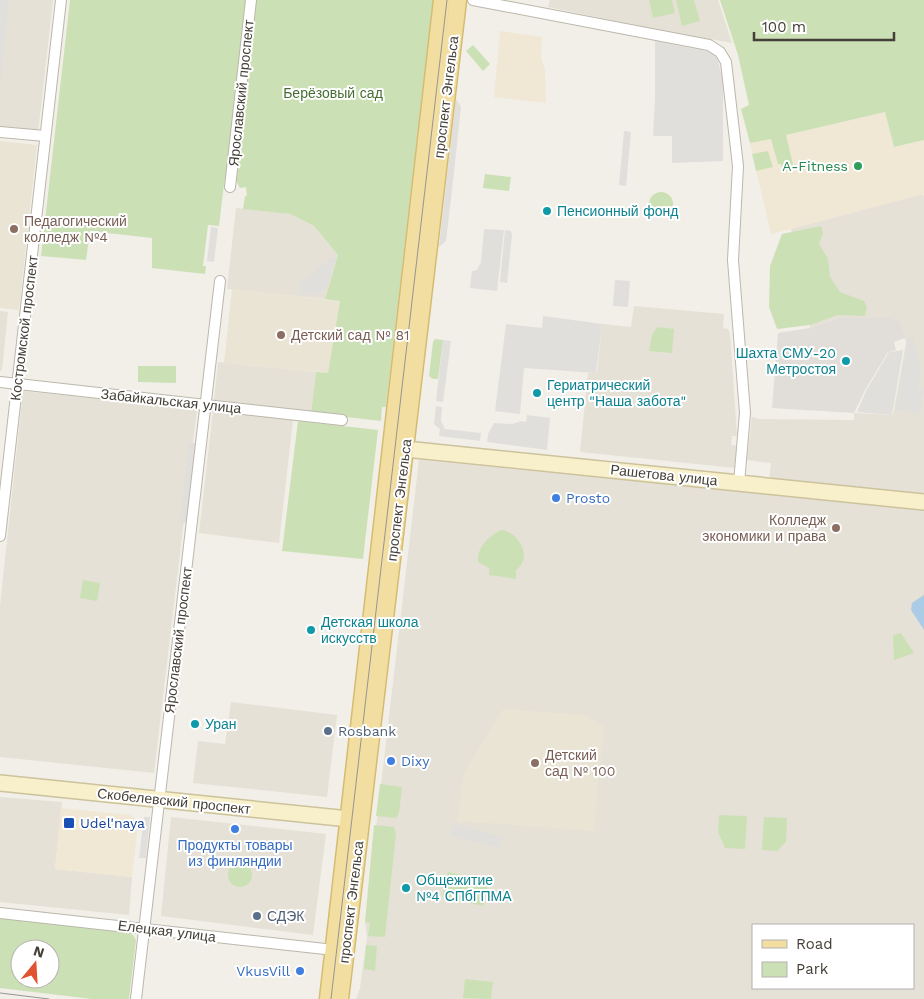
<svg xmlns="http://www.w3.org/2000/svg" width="924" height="999" viewBox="0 0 924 999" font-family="'Work Sans',sans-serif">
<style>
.residential{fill:#e5e1d6;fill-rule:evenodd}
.commercial{fill:#f1e7d5}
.industrial{fill:#e1ded9}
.education{fill:#e9e4d3}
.green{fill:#cbe1b5;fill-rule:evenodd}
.parking{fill:#e0dfdc}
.water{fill:#abcce7}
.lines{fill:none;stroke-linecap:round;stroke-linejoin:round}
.street-casing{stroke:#bcb7ab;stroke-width:12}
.secondary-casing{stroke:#ccc29c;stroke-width:18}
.primary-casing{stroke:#d5bc72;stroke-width:19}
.street{stroke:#fff;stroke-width:10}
.secondary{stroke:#f8efcb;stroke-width:15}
.primary{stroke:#f2dea0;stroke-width:16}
.tram{stroke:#959595;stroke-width:1}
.leisure-dot{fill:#2e9e5b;stroke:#fff;stroke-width:2}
.culture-dot{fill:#0f9aa8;stroke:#fff;stroke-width:2}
.education-dot{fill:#8d6e63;stroke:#fff;stroke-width:2}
.shop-dot{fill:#3f7fe0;stroke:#fff;stroke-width:2}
.service-dot{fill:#5c6f8a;stroke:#fff;stroke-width:2}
.transit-dot{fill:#1a4fb4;stroke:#fff;stroke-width:2}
.labels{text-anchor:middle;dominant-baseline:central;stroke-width:4;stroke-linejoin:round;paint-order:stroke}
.street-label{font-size:14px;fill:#443f37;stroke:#fff}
.park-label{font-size:14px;fill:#466e32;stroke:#fff}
.leisure-label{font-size:14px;fill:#27864d;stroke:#fff;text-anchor:end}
.culture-label{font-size:14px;fill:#0d838f;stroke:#fff;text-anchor:start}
.education-label{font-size:14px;fill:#785e54;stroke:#fff;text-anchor:start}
.shop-label{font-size:14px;fill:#366cbe;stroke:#fff;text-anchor:start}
.service-label{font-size:14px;fill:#4e5e75;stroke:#fff;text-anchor:start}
.transit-label{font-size:14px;fill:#164399;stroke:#fff;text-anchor:start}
</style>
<rect width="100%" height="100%" fill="#f1efe8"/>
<g class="residential">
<polygon points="0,0 53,0 38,133 0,129"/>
<polygon points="550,0 718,0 732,43 649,28 548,7"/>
<polygon points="922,194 924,196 924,494 769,481 771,463 747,460 752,417 759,419 854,420 854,413 893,415 906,343 905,338 889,318 839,318 810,328 795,258 791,229"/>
<polygon points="236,208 290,214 314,226 338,255 325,299 227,289"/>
<polygon points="634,306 724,314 723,328 728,329 730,333 737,436 732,436 731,445 737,446 735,468 580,452 588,373 597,373 602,324 631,327"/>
<polygon points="0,311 8,312 2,370 0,371"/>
<polygon points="218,362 316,372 311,413 214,401"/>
<polygon points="23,391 197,409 154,773 0,757 0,606"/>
<polygon points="213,411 293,420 279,543 199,533"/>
<path d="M419 460 924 509V999H356L360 988 367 937 365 922ZM753 925H913V988H753Z"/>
<polygon points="231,702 337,715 327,797 193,783 198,741 225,744"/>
<polygon points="0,797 62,802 55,869 132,877 129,915 0,902"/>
<polygon points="171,817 326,834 313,935 161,916"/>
</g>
<g class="commercial">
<polygon points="500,31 542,37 541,57 545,70 546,103 494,97"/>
<polygon points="885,112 894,147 924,140 924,194 771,234 750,143"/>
<polygon points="61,808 130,815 136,819 138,825 132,877 55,869"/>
</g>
<polygon class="industrial" points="839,318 889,318 900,322 905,338 894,342 896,350 888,352 865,390 854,413 772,408 778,333 810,328"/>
<g class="education">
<polygon points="0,141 37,145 19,310 0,308"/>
<polygon points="232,289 340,301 328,373 224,363"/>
<polygon points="503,709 584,715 604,727 594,831 457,821 464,773"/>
</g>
<g class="green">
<polygon points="70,0 247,0 229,163 224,184 219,226 208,225 203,266 206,266 205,274 152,268 152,238 90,231 86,260 41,256"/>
<polygon points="254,0 433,0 386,407 382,407 381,421 311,413 316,372 328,373 340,301 325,299 338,255 314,226 290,214 243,209 245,196 247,196 246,187 240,188 235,179"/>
<polygon points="649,0 672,0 675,13 653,18"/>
<polygon points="676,0 694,0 700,21 682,26"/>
<polygon points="720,0 924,0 924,140 894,147 885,112 786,135 794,169 783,172 781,164 778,164 771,139 750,143 741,109 749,105 738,55"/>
<polygon points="473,45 490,64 483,71 466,51"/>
<polygon points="768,151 773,167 756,171 752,154"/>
<polygon points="485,174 511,177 509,191 483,188"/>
<circle cx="661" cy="204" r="12"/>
<polygon points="821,226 823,233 819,244 828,259 830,277 840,292 864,301 867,307 865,316 838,315 810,325 777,329 769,307 770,266 782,234"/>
<polygon points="657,327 674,329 672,353 649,351 652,335"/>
<polygon points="435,339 443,340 438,379 433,379 429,376 433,342"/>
<polygon points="138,366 176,366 176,383 138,382"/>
<polygon points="298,421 378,430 363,559 282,551"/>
<path d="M501 530C520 532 533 558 516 570V579L489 575V568L478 562C477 547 488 537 501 530Z"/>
<polygon points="83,580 100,583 97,601 80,598"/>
<polygon points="901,633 914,653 894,660 893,635"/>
<polygon points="380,784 402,787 399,813 396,818 376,816"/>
<polygon points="719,815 747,816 745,849 725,848 718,832"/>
<polygon points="764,817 787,818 786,842 777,851 762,850"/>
<polygon points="374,825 394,827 396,833 385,937 368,936 370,923 365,922"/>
<circle cx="240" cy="875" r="12"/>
<polygon points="448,872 489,881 483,906 442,897"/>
<path d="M0 918 128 932V933L133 935 136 940 129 999H92L0 988ZM20 949H50V979H20Z"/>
<polygon points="366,945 377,946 375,971 364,969"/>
<polygon points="465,979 493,982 491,999 463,998"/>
</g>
<g class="parking">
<polygon points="0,0 9,0 0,89"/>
<polygon points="655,41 711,52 717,57 723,81 723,161 672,163 672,136 653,136 655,98"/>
<polygon points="456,99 461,107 452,190 446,241 439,247"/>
<polygon points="624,131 631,132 626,186 619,185"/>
<polygon points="211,227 218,228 214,262 207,261"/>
<polygon points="484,229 504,230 497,291 470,288 472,271 477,270 481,262"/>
<polygon points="505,230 511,231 512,235 507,283 500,282"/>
<polygon points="329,258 336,259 327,288 313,295 299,294 301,282 326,263"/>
<polygon points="615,280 630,281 628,307 613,306"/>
<polygon points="543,316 602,324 596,373 524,368 520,414 495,411 506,324 542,328"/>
<polygon points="908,337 913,338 921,371 918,389 924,390 920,414 896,409"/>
<polygon points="443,340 451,341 443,402 436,401"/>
<polygon points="903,350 892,415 857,412 866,391 889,352"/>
<polygon points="436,406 442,407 441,421 445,429 481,433 480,441 439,436 440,429 434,424"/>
<polygon points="527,415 550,418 547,450 487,442 488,434 494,423 512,424 521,421 526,422"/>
<polygon points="189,443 196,443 187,523 180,522"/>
<polygon points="144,817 150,817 146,858 139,858"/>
<polygon points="453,824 503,837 499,848 450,835"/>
</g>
<polygon class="water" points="924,595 924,630 911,610 912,603"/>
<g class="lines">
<g class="street-casing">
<g id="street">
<polyline points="473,0 709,45 720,52 726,62 738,166 733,260 745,413 739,483"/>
<polyline points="0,132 45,136"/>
<polyline points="230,187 251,0"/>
<polyline points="0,382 342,420"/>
<polyline points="0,536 61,0"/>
<polyline points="0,913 334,950"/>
<polyline points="136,999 220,281"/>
</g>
</g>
<g class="secondary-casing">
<g id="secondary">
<polyline points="405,449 924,502"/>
<polyline points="0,783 359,820"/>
</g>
</g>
<g class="primary-casing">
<g id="primary">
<polyline points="328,999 442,0"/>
<polyline points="340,999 458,0"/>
</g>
</g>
<use href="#street" class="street"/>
<use href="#secondary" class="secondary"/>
<use href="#primary" class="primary"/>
<g class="tram">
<polyline points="0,993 49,999"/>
<polyline points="331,999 447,0"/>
</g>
</g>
<circle class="leisure-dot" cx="858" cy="166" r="5"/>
<g class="culture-dot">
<circle cx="547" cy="211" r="5"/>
<circle cx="846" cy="361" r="5"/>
<circle cx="537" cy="393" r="5"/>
<circle cx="311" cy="630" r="5"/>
<circle cx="195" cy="724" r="5"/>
<circle cx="406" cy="888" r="5"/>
</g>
<g class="education-dot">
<circle cx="14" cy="229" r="5"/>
<circle cx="281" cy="335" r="5"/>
<circle cx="836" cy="528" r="5"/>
<circle cx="535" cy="763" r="5"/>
</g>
<g class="shop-dot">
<circle cx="556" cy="498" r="5"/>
<circle cx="391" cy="761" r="5"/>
<circle cx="235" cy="829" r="5"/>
<circle cx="300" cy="971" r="5"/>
</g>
<g class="service-dot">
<circle cx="328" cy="731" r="5"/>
<circle cx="257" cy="916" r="5"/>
</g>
<rect class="transit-dot" x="63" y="817" width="12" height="12" rx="2.5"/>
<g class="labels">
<g class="street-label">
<text transform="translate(241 93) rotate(-84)">Ярославский проспект</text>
<text transform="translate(446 97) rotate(-83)">проспект Энгельса</text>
<text transform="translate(24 328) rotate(-83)">Костромской проспект</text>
<text transform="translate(171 401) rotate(6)">Забайкальская улица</text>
<text transform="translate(664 475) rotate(6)">Рашетова улица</text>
<text transform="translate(399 500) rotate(-83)">проспект Энгельса</text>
<text transform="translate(178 640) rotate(-83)">Ярославский проспект</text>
<text transform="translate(174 801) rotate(6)">Скобелевский проспект</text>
<text transform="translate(351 902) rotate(-83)">проспект Энгельса</text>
<text transform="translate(167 931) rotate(7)">Елецкая улица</text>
</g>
<g class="park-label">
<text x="333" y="93">Берёзовый сад</text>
</g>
<g class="leisure-label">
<text x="848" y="166">A-Fitness</text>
</g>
<g class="culture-label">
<text x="557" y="211">Пенсионный фонд</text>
<text x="836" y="353" text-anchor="end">Шахта СМУ-20<tspan x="836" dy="16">Метростоя</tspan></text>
<text x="547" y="385">Гериатрический<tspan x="547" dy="16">центр "Наша забота"</tspan></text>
<text x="321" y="622">Детская школа<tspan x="321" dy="16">искусств</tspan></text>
<text x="205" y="724">Уран</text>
<text x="416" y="880">Общежитие<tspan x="416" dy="16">№4 СПбГПМА</tspan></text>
</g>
<g class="education-label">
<text x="24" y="221">Педагогический<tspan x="24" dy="16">колледж №4</tspan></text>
<text x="291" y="335">Детский сад № 81</text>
<text x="826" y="520" text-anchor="end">Колледж<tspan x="826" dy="16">экономики и права</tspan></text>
<text x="545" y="755">Детский<tspan x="545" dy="16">сад № 100</tspan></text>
</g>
<g class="shop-label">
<text x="566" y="498">Prosto</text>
<text x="401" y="761">Dixy</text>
<text x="235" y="845" text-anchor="middle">Продукты товары<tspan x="235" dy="16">из финляндии</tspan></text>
<text x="290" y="971" text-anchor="end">VkusVill</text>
</g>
<g class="service-label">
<text x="338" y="731">Rosbank</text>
<text x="267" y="916">СДЭК</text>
</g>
<g class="transit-label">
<text x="80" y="823">Udel'naya</text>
</g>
</g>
<rect x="752" y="924" width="162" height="65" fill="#ffffff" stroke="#b4b2af"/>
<rect x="762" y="940" width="25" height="8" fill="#f2dea0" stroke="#b4b2af"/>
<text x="796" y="949" font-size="15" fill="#443f37">Road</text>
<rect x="762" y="962" width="25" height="15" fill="#cbe1b5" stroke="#b4b2af"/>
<text x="796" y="974" font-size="15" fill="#443f37">Park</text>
<g transform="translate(35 964) rotate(18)"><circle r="24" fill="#ffffff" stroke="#b4b2af"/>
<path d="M0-4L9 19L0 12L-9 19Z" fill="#e05330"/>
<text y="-8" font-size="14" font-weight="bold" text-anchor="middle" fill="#443f37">N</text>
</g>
<path d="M754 32v8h140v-8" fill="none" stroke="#443f37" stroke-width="2.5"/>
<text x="762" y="32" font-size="15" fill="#443f37" stroke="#ffffff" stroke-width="4" paint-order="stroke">100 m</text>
</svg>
